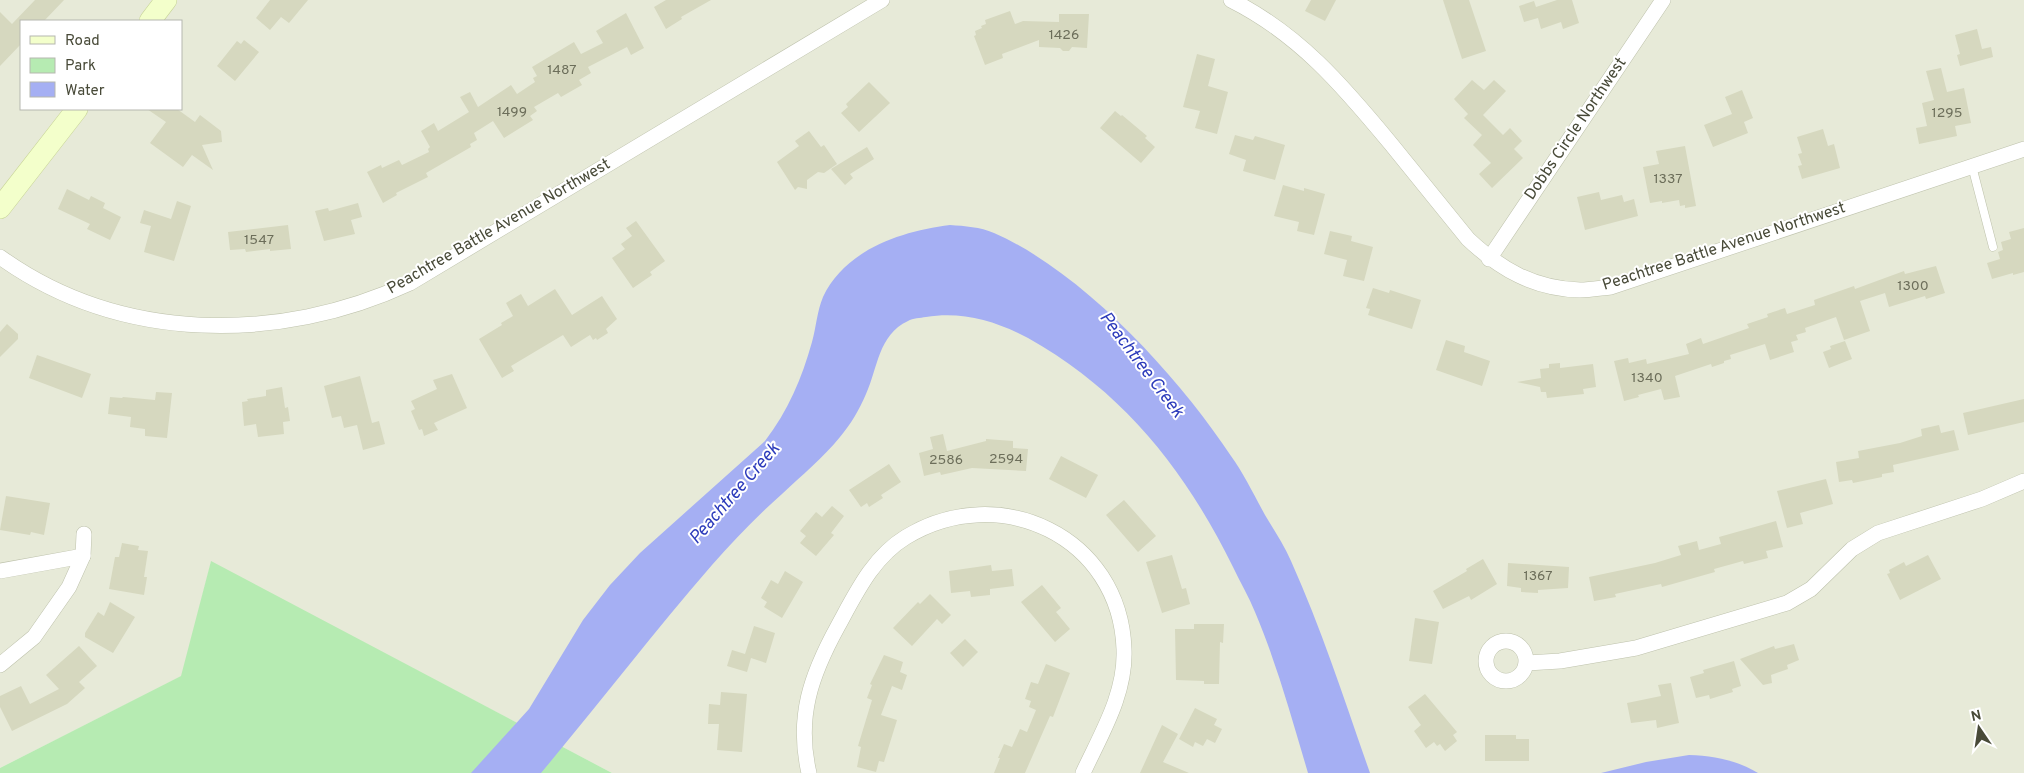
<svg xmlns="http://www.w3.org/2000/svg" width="2024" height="773" viewBox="0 0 2024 773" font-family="Overpass,sans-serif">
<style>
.residential{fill:#e7ead8;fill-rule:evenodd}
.green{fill:#b6ebb2}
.water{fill:#a5aff3}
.building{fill:#d6d8bf}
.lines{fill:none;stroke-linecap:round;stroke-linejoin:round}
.lane-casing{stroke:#bec2ac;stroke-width:9}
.street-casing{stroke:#bec2ac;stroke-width:16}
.secondary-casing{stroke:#c7d496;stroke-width:22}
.lane{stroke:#fff;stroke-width:8}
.street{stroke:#fff;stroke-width:15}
.secondary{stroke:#f3ffcb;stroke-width:21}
.labels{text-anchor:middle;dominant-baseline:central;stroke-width:4;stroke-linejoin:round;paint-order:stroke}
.number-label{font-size:14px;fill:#6c6e5a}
.street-label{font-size:16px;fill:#484a38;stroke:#fff}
.water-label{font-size:18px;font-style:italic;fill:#2c3bbb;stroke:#fff}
</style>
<rect width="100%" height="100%" fill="#f4f5ea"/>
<path class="residential" d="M0 0H2024V773H612L211 562 182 676 0 768ZM21 21H181V109H21Z"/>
<polygon class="green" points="211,561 612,773 0,773 0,768 181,676"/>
<g class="water">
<path d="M950 225C965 226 980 227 994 233 1083 272 1178 376 1231 456 1244 474 1254 495 1265 515 1274 530 1284 545 1291 561 1322 630 1345 702 1370 773H1308C1292 719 1277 664 1255 612 1249 597 1240 582 1233 567 1185 470 1124 392 1028 338 996 321 962 311 926 317 920 318 913 318 908 321 878 335 878 368 866 394 859 410 851 424 840 437 823 458 802 475 782 494 757 516 734 540 712 565 653 633 598 705 541 773H471L529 709 583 620 610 585 640 553 765 441C788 411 802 378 812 342 816 328 817 311 823 297 845 250 901 231 950 225Z"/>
<path d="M1689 755C1714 756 1737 760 1758 773H1601L1646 762Z"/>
</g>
<g class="building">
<polygon points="35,0 64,0 44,21 21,21 21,44 0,66 0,12 12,24"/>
<polygon points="270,0 308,0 289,23 281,17 270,30 256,18"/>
<polygon points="666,0 711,0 681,17 682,19 666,29 654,7"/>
<polygon points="1311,0 1336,0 1325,21 1305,11"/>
<polygon points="1443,0 1469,0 1486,51 1462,59"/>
<polygon points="1557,0 1572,0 1579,23 1563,29 1561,22 1541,29 1538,18 1524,22 1519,6 1534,1 1536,7"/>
<polygon points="1010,11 1015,24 1023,21 1059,22 1059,14 1089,14 1087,48 1072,47 1069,51 1063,51 1060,48 1039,47 1039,40 1002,54 1003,58 985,65 974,36 976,35 975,31 982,28 981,26 986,24 985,20"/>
<polygon points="626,13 644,48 631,55 627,47 588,67 591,73 579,80 582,85 561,97 558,93 534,107 537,111 530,116 533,120 504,138 493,121 474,133 477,140 470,144 471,147 426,173 428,177 396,193 397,195 383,203 367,172 381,165 382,168 399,160 402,165 429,152 428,149 430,147 421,131 434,123 438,131 469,112 460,97 470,92 478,107 511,85 517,94 535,82 533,78 537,76 532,67 574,42 581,54 603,43 596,31"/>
<polygon points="1977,29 1982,49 1991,47 1993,57 1960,66 1957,55 1960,54 1955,35"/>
<polygon points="244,40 259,52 235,81 217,66 237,41 241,44"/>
<polygon points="1197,54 1215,59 1208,86 1228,92 1217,134 1195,128 1200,111 1183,107"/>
<polygon points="1941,68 1947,92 1964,88 1971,123 1955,126 1957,136 1919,144 1916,128 1927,126 1922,103 1934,100 1926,71"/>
<polygon points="1472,80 1484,90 1494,80 1506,91 1483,115 1503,135 1510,128 1522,141 1514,149 1523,158 1492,188 1479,174 1491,163 1473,145 1482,135 1464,118 1468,114 1454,99"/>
<polygon points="869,82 890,103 859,132 841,113 848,107 846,104"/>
<polygon points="1742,90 1753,118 1744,122 1748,133 1713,147 1704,125 1732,114 1725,97"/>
<polygon points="147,109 177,109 195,122 200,115 221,131 222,142 202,145 213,170 192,155 183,167 150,143 166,122"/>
<polygon points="1115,111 1121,116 1122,115 1147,136 1145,138 1155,147 1141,163 1100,128"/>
<polygon points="1823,129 1828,146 1834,144 1840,168 1802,179 1798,166 1802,165 1798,154 1802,153 1797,137"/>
<polygon points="809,131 821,147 824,145 837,164 824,173 818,172 807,180 807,189 798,187 795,190 777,162 799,146 795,141"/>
<polygon points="1235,135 1253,140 1255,136 1285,145 1275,180 1243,171 1246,160 1229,154"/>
<polygon points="1685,146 1696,206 1685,208 1685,205 1680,206 1679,200 1662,203 1662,201 1650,203 1643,167 1659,164 1656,151"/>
<polygon points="867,147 874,159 850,174 853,178 845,185 831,169"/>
<polygon points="1283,185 1304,191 1304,188 1325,194 1314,235 1297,231 1299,222 1274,216"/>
<polygon points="67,189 89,200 91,196 105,203 103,208 121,217 110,240 87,229 90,224 58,209"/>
<polygon points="1599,192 1601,200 1622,195 1624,202 1634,199 1638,216 1585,230 1577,197"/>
<polygon points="177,201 191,206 174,261 144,252 151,226 140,223 144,210 171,219"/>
<polygon points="358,203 362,217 351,220 355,234 324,241 315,211 328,208 329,211"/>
<polygon points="636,221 665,261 650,272 652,275 633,288 612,258 625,249 621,244 632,236 626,228"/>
<polygon points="288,225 291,249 270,251 270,249 246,252 245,249 230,250 228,232"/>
<polygon points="2024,228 2024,272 2013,275 2013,273 1992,279 1987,263 2000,259 1998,252 2003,250 2001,242 2011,239 2009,232"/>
<polygon points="1330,231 1352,236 1351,241 1373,247 1364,281 1343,276 1347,260 1324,254"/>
<polygon points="1936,266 1945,293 1926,299 1925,296 1889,307 1885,293 1860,301 1870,331 1844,340 1836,317 1805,328 1806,332 1796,335 1798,340 1791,342 1794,352 1770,360 1765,344 1730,355 1731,359 1724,361 1724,363 1712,367 1711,364 1675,376 1680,397 1664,400 1661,389 1638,395 1639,397 1624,401 1614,361 1628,358 1629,363 1646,359 1647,364 1689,354 1686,344 1701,338 1703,344 1749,328 1747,324 1768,317 1767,314 1785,308 1787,314 1815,305 1814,300 1854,286 1855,289 1904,271 1905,274"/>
<polygon points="1373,288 1389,293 1390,290 1421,300 1412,329 1368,315 1370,309 1366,308"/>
<polygon points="555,289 572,315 602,296 617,319 606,329 608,333 597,340 596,338 593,340 590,335 571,347 563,335 511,366 514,371 502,378 479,339 502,325 501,323 513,316 506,303 521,294 528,306"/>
<polygon points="7,324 18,334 18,339 0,357 0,332"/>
<polygon points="1446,340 1465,346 1464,352 1490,361 1482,386 1436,370"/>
<polygon points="1845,341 1852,359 1829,368 1823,352 1831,349 1830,346"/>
<polygon points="37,355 91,374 82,398 29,378"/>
<polygon points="1560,363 1560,368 1593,364 1596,387 1583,389 1584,394 1547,398 1546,392 1541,392 1540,387 1517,382 1541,378 1540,369 1549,368 1549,364"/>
<polygon points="452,374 467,408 434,423 438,430 424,436 422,429 419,430 411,411 415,409 411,401 437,389 433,380"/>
<polygon points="360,376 372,423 379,421 385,444 363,450 357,425 344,428 341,416 332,418 324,386"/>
<polygon points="282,387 285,408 288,407 290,421 283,422 284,434 258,437 256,424 244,426 242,402 248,401 247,399 266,396 266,390"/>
<polygon points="156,392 172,393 167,438 145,436 145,429 130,427 131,417 108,414 110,397 122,398 123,397 155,400"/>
<polygon points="2024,399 2024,422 1968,435 1963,413"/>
<polygon points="1939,425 1941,433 1954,430 1959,450 1893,465 1894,472 1882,474 1882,477 1853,483 1852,480 1839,482 1836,462 1859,458 1858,451 1900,443 1922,436 1921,429"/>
<polygon points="943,434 947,451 986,441 986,439 1013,441 1013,448 1028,449 1026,471 972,468 941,475 940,472 924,476 919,453 933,449 930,437"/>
<polygon points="1061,456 1098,475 1086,498 1049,479"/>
<polygon points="889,464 901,482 881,495 883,498 869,507 867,503 861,507 849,490"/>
<polygon points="1826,479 1833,504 1800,513 1803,524 1787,528 1777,491"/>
<polygon points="6,496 50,503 44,535 31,532 30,535 0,530"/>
<polygon points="1124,500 1156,536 1138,552 1106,515"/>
<polygon points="832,506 844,516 831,533 834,535 816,556 800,543 806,536 800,531 816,512 822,517"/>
<polygon points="1776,521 1783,547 1766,551 1768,558 1744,564 1743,561 1714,569 1715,572 1662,587 1661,584 1615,594 1616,597 1594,601 1589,577 1655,563 1681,555 1678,546 1697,541 1699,550 1721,544 1719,537"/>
<polygon points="122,543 139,546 138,550 148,551 144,577 147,577 144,595 109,589 115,557 119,557"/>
<polygon points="1172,555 1182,589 1186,588 1190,604 1162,613 1146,562"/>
<polygon points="1928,555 1941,579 1900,600 1887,574 1890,573 1889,570 1904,562 1906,566"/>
<polygon points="1483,559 1497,584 1471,600 1469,596 1443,609 1433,591 1467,571 1466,569"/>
<polygon points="1508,563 1569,567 1568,588 1538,590 1538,593 1521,592 1521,588 1507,586"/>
<polygon points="991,565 992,571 1012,569 1014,586 990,589 990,595 971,597 970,591 951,593 949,571"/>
<polygon points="785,571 803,582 782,618 764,607 767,602 761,598 771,580 778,584"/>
<polygon points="1042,585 1061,608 1056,612 1070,629 1055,642 1021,602"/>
<polygon points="930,594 951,615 942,624 937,619 912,646 893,628 918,602 920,604"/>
<polygon points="110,602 135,617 113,653 85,637 85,633 98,612 104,616"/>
<polygon points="1415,618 1439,622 1432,664 1409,661"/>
<polygon points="1194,624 1224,624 1223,643 1220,642 1219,684 1204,684 1204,681 1176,680 1175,629 1194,629"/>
<polygon points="754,626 775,633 766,663 751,658 747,672 727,666 732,650 745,654"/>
<polygon points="965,639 978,652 963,667 950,653"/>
<polygon points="1794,644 1799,660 1787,665 1788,669 1771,675 1772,683 1763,685 1740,659 1774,646 1775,649"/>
<polygon points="79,646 97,666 79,682 85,688 67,704 12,731 0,707 0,696 21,686 30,704 59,689 46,675"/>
<polygon points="884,655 903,662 900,672 907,675 902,690 892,686 881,715 897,720 884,762 879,761 876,772 857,767 861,747 858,746 872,700 867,698 872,685 870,684"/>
<polygon points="1734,661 1741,686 1732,689 1733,692 1710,699 1709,695 1696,698 1690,677 1704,673 1703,670"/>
<polygon points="1046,664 1070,673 1053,717 1050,716 1025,773 994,773 1000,758 998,758 1004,744 1012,747 1020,729 1027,732 1036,710 1029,707 1031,701 1025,699 1031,682 1038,684"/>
<polygon points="1671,683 1679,723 1657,728 1656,720 1631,723 1627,703 1661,696 1658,685"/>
<polygon points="721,692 747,694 742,752 717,750 719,724 708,724 709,704 720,705"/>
<polygon points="1425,694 1457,732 1453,735 1457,741 1445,751 1440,744 1437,746 1434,742 1426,748 1414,731 1421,725 1408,707"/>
<polygon points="1195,708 1217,719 1214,725 1222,729 1215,743 1207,739 1203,746 1195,742 1193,747 1179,739"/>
<polygon points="1162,725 1178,734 1163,762 1189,773 1140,773"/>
<polygon points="1485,735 1516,735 1516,739 1529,739 1529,761 1485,761"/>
</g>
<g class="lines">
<g class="lane-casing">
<polyline id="lane" points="1972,166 1993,247"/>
</g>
<g class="street-casing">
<g id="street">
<path d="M1231 0C1299 34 1343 86 1391 144 1417 176 1442 207 1468 239 1500 269 1534 289 1580 290 1590 290 1601 288 1611 287L2024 149"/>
<path d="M0 257C120 343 279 344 410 283L882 0"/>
<polyline points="1489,259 1663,0"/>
<polyline points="0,571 83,556"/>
<circle cx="1506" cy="661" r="20"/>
<polyline points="1527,663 1560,661 1636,648 1787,603 1811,589 1852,549 1878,533 1982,499 2024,481"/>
<polyline points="0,665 34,637 69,587 83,556 84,534"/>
<path d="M809 773C796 717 811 675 838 626 856 593 873 557 906 537 1000 480 1120 537 1124 649 1126 694 1101 734 1083 773"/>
</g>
</g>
<g class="secondary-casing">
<g id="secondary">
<polyline points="150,21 166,0"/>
<polyline points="0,208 77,109"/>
</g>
</g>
<use href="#lane" class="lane"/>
<use href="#street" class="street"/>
<use href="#secondary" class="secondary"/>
</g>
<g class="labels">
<g class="number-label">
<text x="1064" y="35">1426</text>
<text x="562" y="70">1487</text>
<text x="512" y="112">1499</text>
<text x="1947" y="113">1295</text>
<text x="1668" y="179">1337</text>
<text x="259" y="240">1547</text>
<text x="1913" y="286">1300</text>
<text x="1647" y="378">1340</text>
<text x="1006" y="459">2594</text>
<text x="946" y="460">2586</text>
<text x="1538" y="576">1367</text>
</g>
<g class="street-label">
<text transform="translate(1576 129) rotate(-56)">Dobbs Circle Northwest</text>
<text transform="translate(499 227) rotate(-30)">Peachtree Battle Avenue Northwest</text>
<text transform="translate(1724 247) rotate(-18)">Peachtree Battle Avenue Northwest</text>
</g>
<g class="water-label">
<text transform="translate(1141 365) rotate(53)">Peachtree Creek</text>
<text transform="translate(735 494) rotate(-49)">Peachtree Creek</text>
</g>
</g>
<rect x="20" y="20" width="162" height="90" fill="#ffffff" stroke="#b6b7af"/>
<rect x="30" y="36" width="25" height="8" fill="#f3ffcb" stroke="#b6b7af"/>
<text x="65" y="45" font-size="15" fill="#484a38">Road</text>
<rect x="30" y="58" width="25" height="15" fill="#b6ebb2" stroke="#b6b7af"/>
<text x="65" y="70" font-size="15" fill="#484a38">Park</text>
<rect x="30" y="82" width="25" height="15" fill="#a5aff3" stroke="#b6b7af"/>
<text x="65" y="95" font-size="15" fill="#484a38">Water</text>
<g transform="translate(1979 728) rotate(347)" stroke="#ffffff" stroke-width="4" paint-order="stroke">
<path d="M0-4L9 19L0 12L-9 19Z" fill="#484a38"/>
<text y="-8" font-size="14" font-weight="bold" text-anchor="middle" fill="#484a38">N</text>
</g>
</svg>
